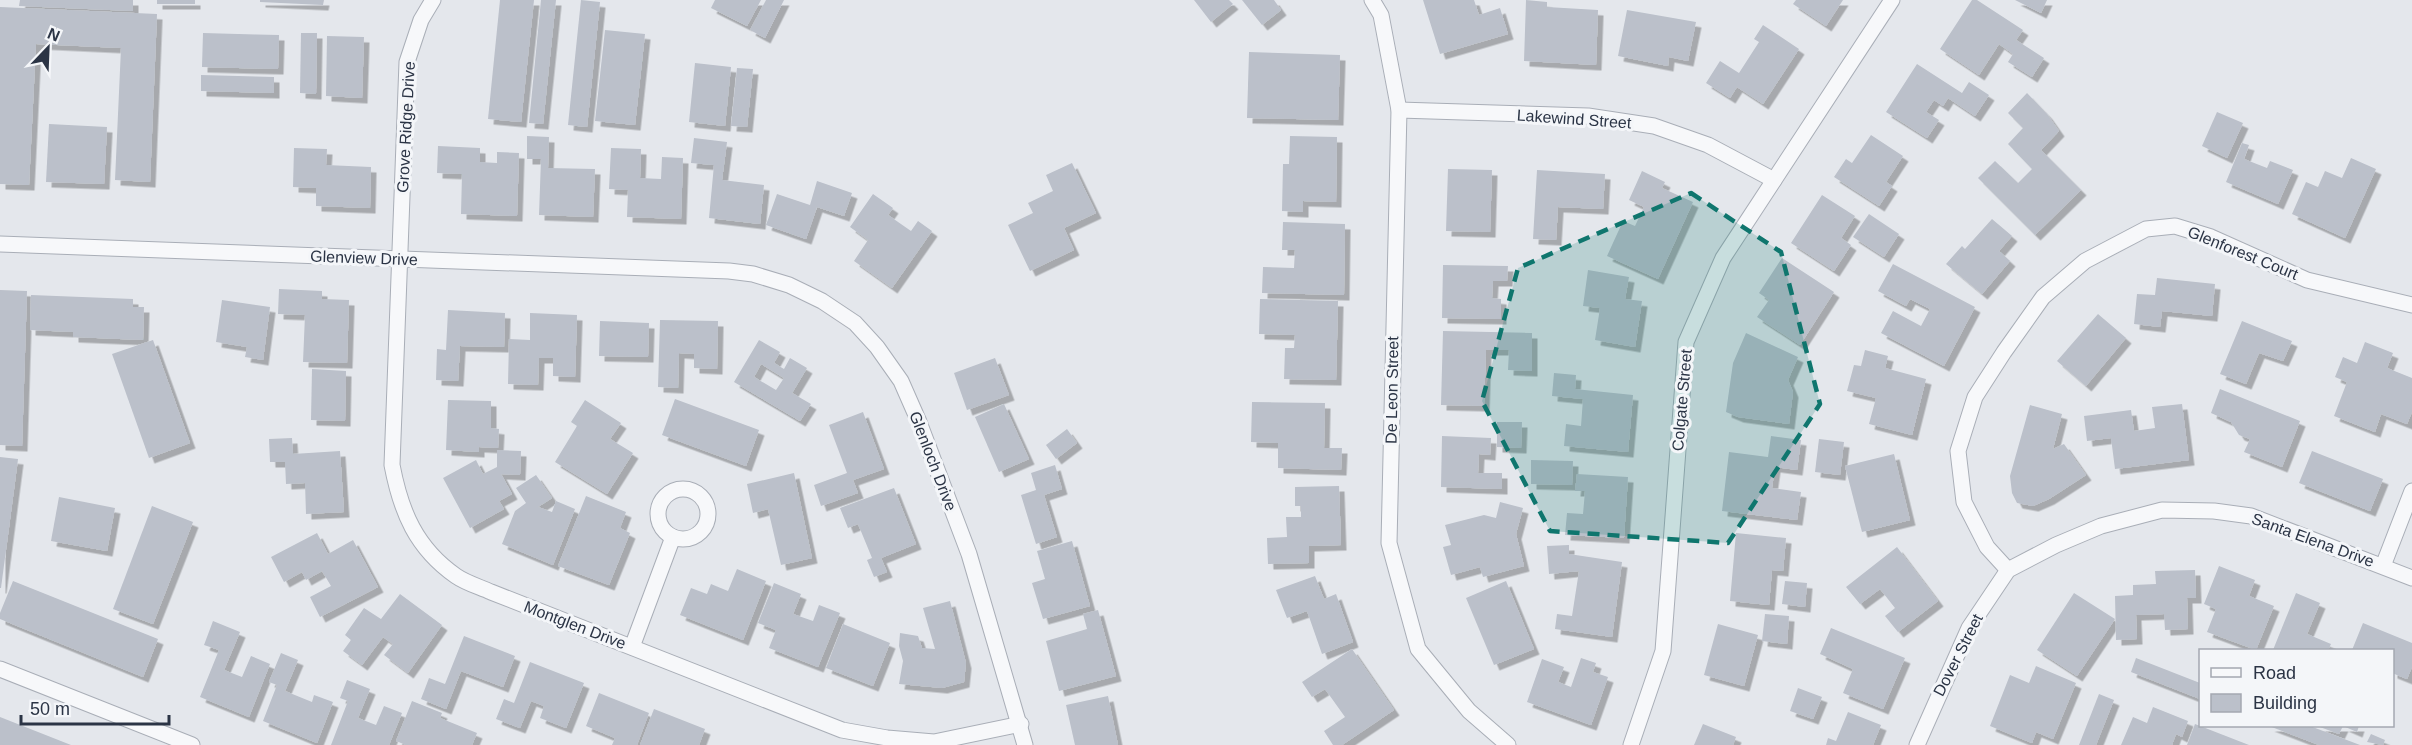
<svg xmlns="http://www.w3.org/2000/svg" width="2412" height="745" viewBox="0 0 2412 745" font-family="Helvetica,sans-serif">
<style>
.building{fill:#bbc0ca;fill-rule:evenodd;filter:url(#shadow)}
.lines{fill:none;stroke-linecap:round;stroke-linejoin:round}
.street-casing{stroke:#a9aeb7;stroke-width:17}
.street{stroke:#f7f8fa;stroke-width:15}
.marked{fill:#0f766e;fill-opacity:0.2;stroke:#0f766e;stroke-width:4.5;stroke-dasharray:12 8;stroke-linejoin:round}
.labels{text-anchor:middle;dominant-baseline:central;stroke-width:6;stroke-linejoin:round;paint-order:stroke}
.street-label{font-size:16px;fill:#2b3445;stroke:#f4f6f9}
</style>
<defs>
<filter id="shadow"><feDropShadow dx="5.5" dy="5.5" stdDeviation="0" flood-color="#0004"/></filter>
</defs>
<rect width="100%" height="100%" fill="#e4e7ec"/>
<g class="building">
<polygon points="20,0 133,0 133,11 19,6"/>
<rect x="157" y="0" width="38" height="4"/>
<polygon points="260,0 324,0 323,5 260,2"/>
<polygon points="500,0 534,0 521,122 488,119"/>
<polygon points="541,0 556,0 543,124 529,123"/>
<polygon points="581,0 600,2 587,127 568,125"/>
<polygon points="715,0 761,0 747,26 711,8"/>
<polygon points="766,0 784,0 765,38 750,30"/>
<polygon points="1194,0 1229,0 1233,4 1211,22"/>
<polygon points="1242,0 1274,0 1281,10 1262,25"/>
<polygon points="1423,0 1474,0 1479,15 1500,8 1508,34 1440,54"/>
<polygon points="1526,0 1547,2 1547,7 1598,10 1596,65 1524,61"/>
<polygon points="1796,0 1843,0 1826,26 1793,4"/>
<polygon points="1972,0 1977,0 2023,30 2016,40 2044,58 2032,77 2008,62 2013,54 1999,44 1979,75 1940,49"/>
<polygon points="2015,0 2047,0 2041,13"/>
<polygon points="0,7 157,14 150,182 115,180 121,48 36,44 29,185 0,184"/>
<polygon points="1627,10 1696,22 1688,61 1669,57 1668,66 1618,56"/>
<polygon points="1763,25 1799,49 1763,104 1737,87 1730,98 1706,83 1720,61 1739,73 1759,42 1754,39"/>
<polygon points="605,30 645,34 635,125 595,121"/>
<polygon points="203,33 279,35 278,69 202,67"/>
<polygon points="301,33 317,33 316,94 300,93"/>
<polygon points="327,36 364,37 362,98 326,96"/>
<polygon points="1249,52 1340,55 1338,120 1247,118"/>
<polygon points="695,63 731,67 725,126 689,122"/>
<polygon points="1917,64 1962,93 1969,82 1989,95 1975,116 1948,98 1943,106 1934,100 1926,112 1939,120 1927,138 1886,112"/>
<polygon points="737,68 753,69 747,127 731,126"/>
<polygon points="201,75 274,77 274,93 201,91"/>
<polygon points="2027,93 2047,114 2059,131 2041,150 2081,190 2035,235 1978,178 1995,161 2018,183 2032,169 2008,144 2023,128 2008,113"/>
<polygon points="2217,112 2243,123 2227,158 2202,146"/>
<polygon points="49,124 107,127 104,184 46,182"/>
<polygon points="1871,135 1903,156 1886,182 1892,186 1879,206 1834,177 1846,159 1852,163"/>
<polygon points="527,136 549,137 548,168 595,169 593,217 539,215 541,159 527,159"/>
<polygon points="1290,136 1337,137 1336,202 1303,201 1303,212 1282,211 1283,164 1289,164"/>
<polygon points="694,138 727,142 722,180 764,185 760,224 709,218 714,165 691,163"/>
<polygon points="2242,143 2249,145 2244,159 2267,168 2270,161 2293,170 2278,204 2226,182"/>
<polygon points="438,146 480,148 480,162 497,163 497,152 519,153 517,216 461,214 462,174 437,173"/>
<polygon points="294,148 327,149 326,165 371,167 370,208 316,206 316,188 293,187"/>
<polygon points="611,148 641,149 640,178 661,179 662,157 683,158 681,219 627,217 628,190 609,189"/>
<polygon points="2351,158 2376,169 2345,238 2292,214 2306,182 2318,187 2325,171 2342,178"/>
<polygon points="1072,163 1096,213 1064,228 1074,250 1030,271 1008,225 1033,213 1028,203 1053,191 1046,175"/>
<polygon points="1448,169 1492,170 1490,232 1446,231"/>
<polygon points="1537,170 1605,174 1603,209 1558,207 1556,240 1533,239"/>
<polygon points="1642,171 1665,182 1662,188 1693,202 1658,279 1607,256 1623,221 1635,226 1644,207 1629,200"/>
<polygon points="817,181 852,193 844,216 817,207 806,239 766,225 777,194 810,205"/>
<polygon points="873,194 893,208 888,215 911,231 918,221 932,231 892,288 854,261 868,240 850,227"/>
<polygon points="1822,195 1855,216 1841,238 1851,245 1834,271 1791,243"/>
<polygon points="1869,214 1899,234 1884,257 1853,237"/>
<polygon points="1992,219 2012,236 1999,251 2010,261 1982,294 1946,264 1962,246 1965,249"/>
<polygon points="1283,222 1345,224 1344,295 1262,293 1263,267 1294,268 1295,250 1282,250"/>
<polygon points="1782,258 1834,292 1800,345 1757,317 1769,300 1759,293"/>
<polygon points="1893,264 1975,307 1944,366 1881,333 1893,311 1921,326 1930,309 1910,299 1906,306 1878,291"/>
<polygon points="1443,265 1508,266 1507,281 1493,281 1492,298 1501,299 1501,319 1442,318"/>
<polygon points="1588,270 1629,277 1625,299 1642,301 1635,347 1595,340 1600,308 1583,306"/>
<polygon points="2157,278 2215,284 2212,316 2162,311 2160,327 2134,324 2137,294 2155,295"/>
<polygon points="279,289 322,291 322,299 349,300 347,363 303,362 305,315 278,314"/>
<polygon points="0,290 27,291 22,446 0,445"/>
<polygon points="31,295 133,299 133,307 144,307 143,340 73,337 73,332 30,330"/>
<polygon points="1260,299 1338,301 1336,380 1284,379 1285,348 1294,348 1295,335 1259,334"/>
<polygon points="222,300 270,307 263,360 245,357 247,347 216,342"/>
<polygon points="448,310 505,313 504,347 460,346 458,381 436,380 437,349 446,350"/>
<polygon points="530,313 577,315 575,377 553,376 553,358 539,358 538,385 508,384 509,339 530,340"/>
<polygon points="2098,314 2126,338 2086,386 2057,361"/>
<polygon points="660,320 718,321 717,369 694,368 694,354 679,353 678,388 658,387"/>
<polygon points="600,321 649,323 648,357 599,356"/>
<polygon points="2242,321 2292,341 2283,361 2259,353 2246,384 2220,374"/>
<polygon points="1443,331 1532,333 1532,371 1508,370 1509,350 1486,350 1484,406 1441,405"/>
<polygon points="1746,333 1798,357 1788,380 1793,392 1789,424 1738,417 1726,412 1733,363"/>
<polygon points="153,340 190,443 149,458 112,354"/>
<path d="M759 340 780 352 774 363 784 369 790 358 807 368 792 393 811 404 800 421 734 382ZM761 364 784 378 776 390 754 377Z"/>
<polygon points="2365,342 2393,353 2387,368 2412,378 2412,412 2407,424 2381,414 2375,432 2334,416 2347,382 2335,377 2343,357 2357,363"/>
<polygon points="1865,350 1888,356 1885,368 1926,379 1912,435 1869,424 1876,398 1847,391 1854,365 1861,366"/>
<polygon points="995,358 1009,395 967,410 954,373"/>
<polygon points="312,369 346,371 345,421 311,420"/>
<polygon points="1554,373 1576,375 1575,389 1633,395 1628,452 1564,446 1566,424 1581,426 1583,399 1552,396"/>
<polygon points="2220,389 2300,421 2282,467 2244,452 2250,439 2239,435 2231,422 2211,413"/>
<polygon points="675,399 759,430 746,466 662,435"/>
<polygon points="448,400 491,401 491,428 499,429 498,448 479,447 479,452 446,450"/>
<polygon points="585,400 621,423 610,439 633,453 607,494 555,462 577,426 571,422"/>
<polygon points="1252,402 1325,403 1324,448 1342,448 1341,470 1278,468 1278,443 1251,442"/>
<polygon points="1004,404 1029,459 999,472 975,417"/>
<polygon points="2182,404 2189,460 2115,469 2111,438 2087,441 2084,416 2131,410 2134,431 2155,428 2152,407"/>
<polygon points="2030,405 2062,414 2053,449 2064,444 2086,475 2049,499 2033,506 2017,503 2012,493 2010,476"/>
<polygon points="863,412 884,469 853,480 858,493 821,506 814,485 847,473 829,425"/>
<polygon points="1497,422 1522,422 1521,448 1497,447"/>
<polygon points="1067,429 1077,443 1056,459 1046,445"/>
<polygon points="1442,436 1491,438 1490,455 1479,454 1478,473 1502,473 1502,489 1441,487"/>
<polygon points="1771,436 1801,440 1797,470 1775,467 1772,488 1801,492 1797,520 1722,511 1729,452 1768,457"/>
<polygon points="292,438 293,454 340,451 344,512 306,514 305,483 286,484 285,462 270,462 269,439"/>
<polygon points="1819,439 1844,442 1840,475 1815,472"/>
<polygon points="497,450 521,451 520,475 501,474 512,494 499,501 504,509 470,528 443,478 476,460 483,474 497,467"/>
<polygon points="2312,451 2383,479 2370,511 2299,483"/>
<polygon points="1894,454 1910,520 1862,532 1845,466"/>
<polygon points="0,457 18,459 1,588 0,588"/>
<polygon points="1531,460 1573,461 1572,485 1531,484"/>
<polygon points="1055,465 1062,489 1044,495 1057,537 1036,544 1021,495 1036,490 1031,473"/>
<polygon points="794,473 812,558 781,565 768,509 753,513 747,484"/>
<polygon points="1577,474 1628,477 1624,538 1565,535 1567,513 1583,514 1585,491 1575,491"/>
<polygon points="536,475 552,498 538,507 552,512 556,501 575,509 553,565 502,544 515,511 526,503 516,488"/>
<polygon points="1339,486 1341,545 1309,546 1309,563 1268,564 1267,538 1287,537 1286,517 1301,517 1301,506 1295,506 1295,487"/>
<polygon points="894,488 916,544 881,558 887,572 874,577 867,560 872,558 858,524 848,528 840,508"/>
<polygon points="586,496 626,512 620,528 630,533 609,585 558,566"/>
<polygon points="59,497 115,508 107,551 51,541"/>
<polygon points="1500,502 1523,508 1516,534 1524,566 1483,577 1480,567 1451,575 1443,547 1451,545 1445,525 1484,515 1496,518"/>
<polygon points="152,506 193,522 153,624 113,609"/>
<polygon points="317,533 328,554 353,540 378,587 320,617 310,597 331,586 322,571 306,580 302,572 284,582 271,557"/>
<polygon points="1736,533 1786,538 1783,571 1772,570 1769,605 1730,601"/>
<polygon points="1072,541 1090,606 1043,619 1032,583 1045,579 1037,551"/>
<polygon points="1569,545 1569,554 1622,562 1612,637 1555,629 1557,614 1572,616 1579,571 1549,574 1547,546"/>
<polygon points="1897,547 1938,601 1898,632 1885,616 1895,608 1880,589 1860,604 1846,587"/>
<polygon points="2219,566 2255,580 2249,596 2274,606 2256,650 2207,632 2216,609 2204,604"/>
<polygon points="737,569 766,581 743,640 680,615 691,588 707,594 711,584 728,591"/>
<polygon points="2195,570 2196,598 2187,598 2188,629 2165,630 2164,614 2136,615 2137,639 2116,640 2115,596 2133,595 2133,585 2156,584 2155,571"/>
<polygon points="1315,576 1324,599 1336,594 1353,642 1322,654 1307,611 1287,618 1276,590"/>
<polygon points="13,581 158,639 143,677 0,619 0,613"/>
<polygon points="1506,581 1534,649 1494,665 1466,598"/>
<polygon points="1785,581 1807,583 1805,607 1782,604"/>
<polygon points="774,583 801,594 793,614 813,621 819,605 840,613 818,667 769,648 776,630 758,623"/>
<polygon points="2074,593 2115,619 2077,676 2037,650"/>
<polygon points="2296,593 2320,603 2307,634 2331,644 2328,650 2273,650"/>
<polygon points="400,594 442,625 408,673 384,655 393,644 383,637 362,665 343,651 351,640 345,635 364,608 381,619"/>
<polygon points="950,601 966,663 964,682 942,688 899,684 903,661 899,646 900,633 918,636 922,648 935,649 923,608"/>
<polygon points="1098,610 1116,676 1059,691 1046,641 1087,629 1083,614"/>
<polygon points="1765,614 1789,616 1787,644 1762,641"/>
<polygon points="213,621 240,632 224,670 242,677 251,656 270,664 249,717 200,697 219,650 204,645"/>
<polygon points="2363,623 2412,643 2412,667 2407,679 2392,673 2392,650 2352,650"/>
<polygon points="843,624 890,643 873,686 826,668"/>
<polygon points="1718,624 1758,635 1744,686 1704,675"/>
<polygon points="1831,628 1905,658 1883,709 1843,693 1853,669 1820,654"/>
<polygon points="464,636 515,656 503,687 461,671 446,709 421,699 429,678 445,684"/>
<polygon points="1352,649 1394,710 1342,745 1333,745 1324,731 1345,717 1325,689 1312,697 1302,682"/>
<polygon points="281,653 298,660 285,691 312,702 314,695 333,702 317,743 263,721 277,685 269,682"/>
<polygon points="1581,658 1596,663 1593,672 1608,677 1591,725 1527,702 1542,659 1564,667 1558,682 1571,687"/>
<polygon points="2136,658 2200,683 2200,699 2131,672"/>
<polygon points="530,662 584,683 566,728 540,718 544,706 531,701 520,728 496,719 504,699 514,703"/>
<polygon points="2036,666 2076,683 2053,739 2036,732 2032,743 1990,726 2010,675 2029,683"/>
<polygon points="347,680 370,689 358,718 376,725 384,706 402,713 389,745 331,745 348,701 340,698"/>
<polygon points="1798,688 1822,697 1813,719 1790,711"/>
<polygon points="599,693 649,713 637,745 612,745 615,738 586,726"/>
<polygon points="2099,694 2114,700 2096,745 2079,745"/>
<polygon points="1108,696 1118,745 1075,745 1066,705"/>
<polygon points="412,701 442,713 440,718 477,733 472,745 406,745 396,741"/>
<polygon points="2153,707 2188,721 2182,737 2176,734 2172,745 2121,745 2133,717 2147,723"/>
<polygon points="654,709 705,729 699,745 640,745"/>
<polygon points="1848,712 1881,725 1873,745 1826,745 1828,738 1836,741"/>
<polygon points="0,717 71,745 0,745"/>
<polygon points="1703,724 1736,737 1733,745 1694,745"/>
<polygon points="2195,724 2249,745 2187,745"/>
<polygon points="2269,726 2310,726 2360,745 2319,745"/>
<polygon points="2317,726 2359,726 2357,732 2343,726 2339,734"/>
<polygon points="2371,734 2385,740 2383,745 2367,742"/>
</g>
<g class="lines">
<g class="street-casing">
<g id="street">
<path d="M433 0 421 20 407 62 392 465C401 512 416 548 456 576 466 583 480 587 491 592L842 730 887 738 934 742 1021 724"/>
<polyline points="1372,0 1381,15 1399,110 1389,543 1418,649 1469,711 1508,745"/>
<polyline points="1399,110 1588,116 1654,126 1708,145 1774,180"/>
<polyline points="0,244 729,271 753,274 789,285 822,301 855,323 877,347 901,381 919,422 969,554 1025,745"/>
<circle cx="683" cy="514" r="25"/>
<polyline points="2383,566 2412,491"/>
<polyline points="2008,570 1987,547 1964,502 1958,451 1975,397 2004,352 2043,297 2085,261 2146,229 2175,226 2211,237 2307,280 2412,305"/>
<polyline points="632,647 673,537"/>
<polyline points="0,669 192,745"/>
<polyline points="1631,745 1663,651 1686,342 1723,258 1892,0"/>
<polyline points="1917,745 1969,628 2008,570 2056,545 2101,526 2162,510 2214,511 2251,516 2412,578"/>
</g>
</g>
<use href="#street" class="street"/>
</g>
<path class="marked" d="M1691 193 1781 252 1820 404 1728 543 1550 531 1482 401 1518 268Z"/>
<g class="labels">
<g class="street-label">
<text transform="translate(1574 119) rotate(4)">Lakewind Street</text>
<text transform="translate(406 127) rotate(-87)">Grove Ridge Drive</text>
<text transform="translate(2243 253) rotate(22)">Glenforest Court</text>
<text transform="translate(364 258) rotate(2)">Glenview Drive</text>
<text transform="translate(1392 390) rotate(-89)">De Leon Street</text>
<text transform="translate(1682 400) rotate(-85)">Colgate Street</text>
<text transform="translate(933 461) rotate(69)">Glenloch Drive</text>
<text transform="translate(2313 540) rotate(20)">Santa Elena Drive</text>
<text transform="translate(575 625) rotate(21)">Montglen Drive</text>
<text transform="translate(1958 655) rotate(-63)">Dover Street</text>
</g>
</g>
<rect x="2199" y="649" width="195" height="78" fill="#f4f6f9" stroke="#a4a8b1" stroke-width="1.5"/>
<rect x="2211" y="668" width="30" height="9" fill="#f7f8fa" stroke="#a4a8b1" stroke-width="1.5"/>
<text x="2253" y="679" font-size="18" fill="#2b3445">Road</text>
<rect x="2211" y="694" width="30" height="18" fill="#bbc0ca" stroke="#a4a8b1" stroke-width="1.5"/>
<text x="2253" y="709" font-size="18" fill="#2b3445">Building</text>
<g transform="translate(48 48) rotate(23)" stroke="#f4f6f9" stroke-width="4.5" paint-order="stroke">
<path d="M0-4.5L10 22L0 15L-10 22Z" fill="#2b3445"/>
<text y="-9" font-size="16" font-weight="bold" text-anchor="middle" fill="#2b3445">N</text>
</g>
<path d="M21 715v9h148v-9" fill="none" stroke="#2b3445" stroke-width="3"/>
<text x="30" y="715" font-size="18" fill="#2b3445" stroke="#f4f6f9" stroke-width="4.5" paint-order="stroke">50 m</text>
</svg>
